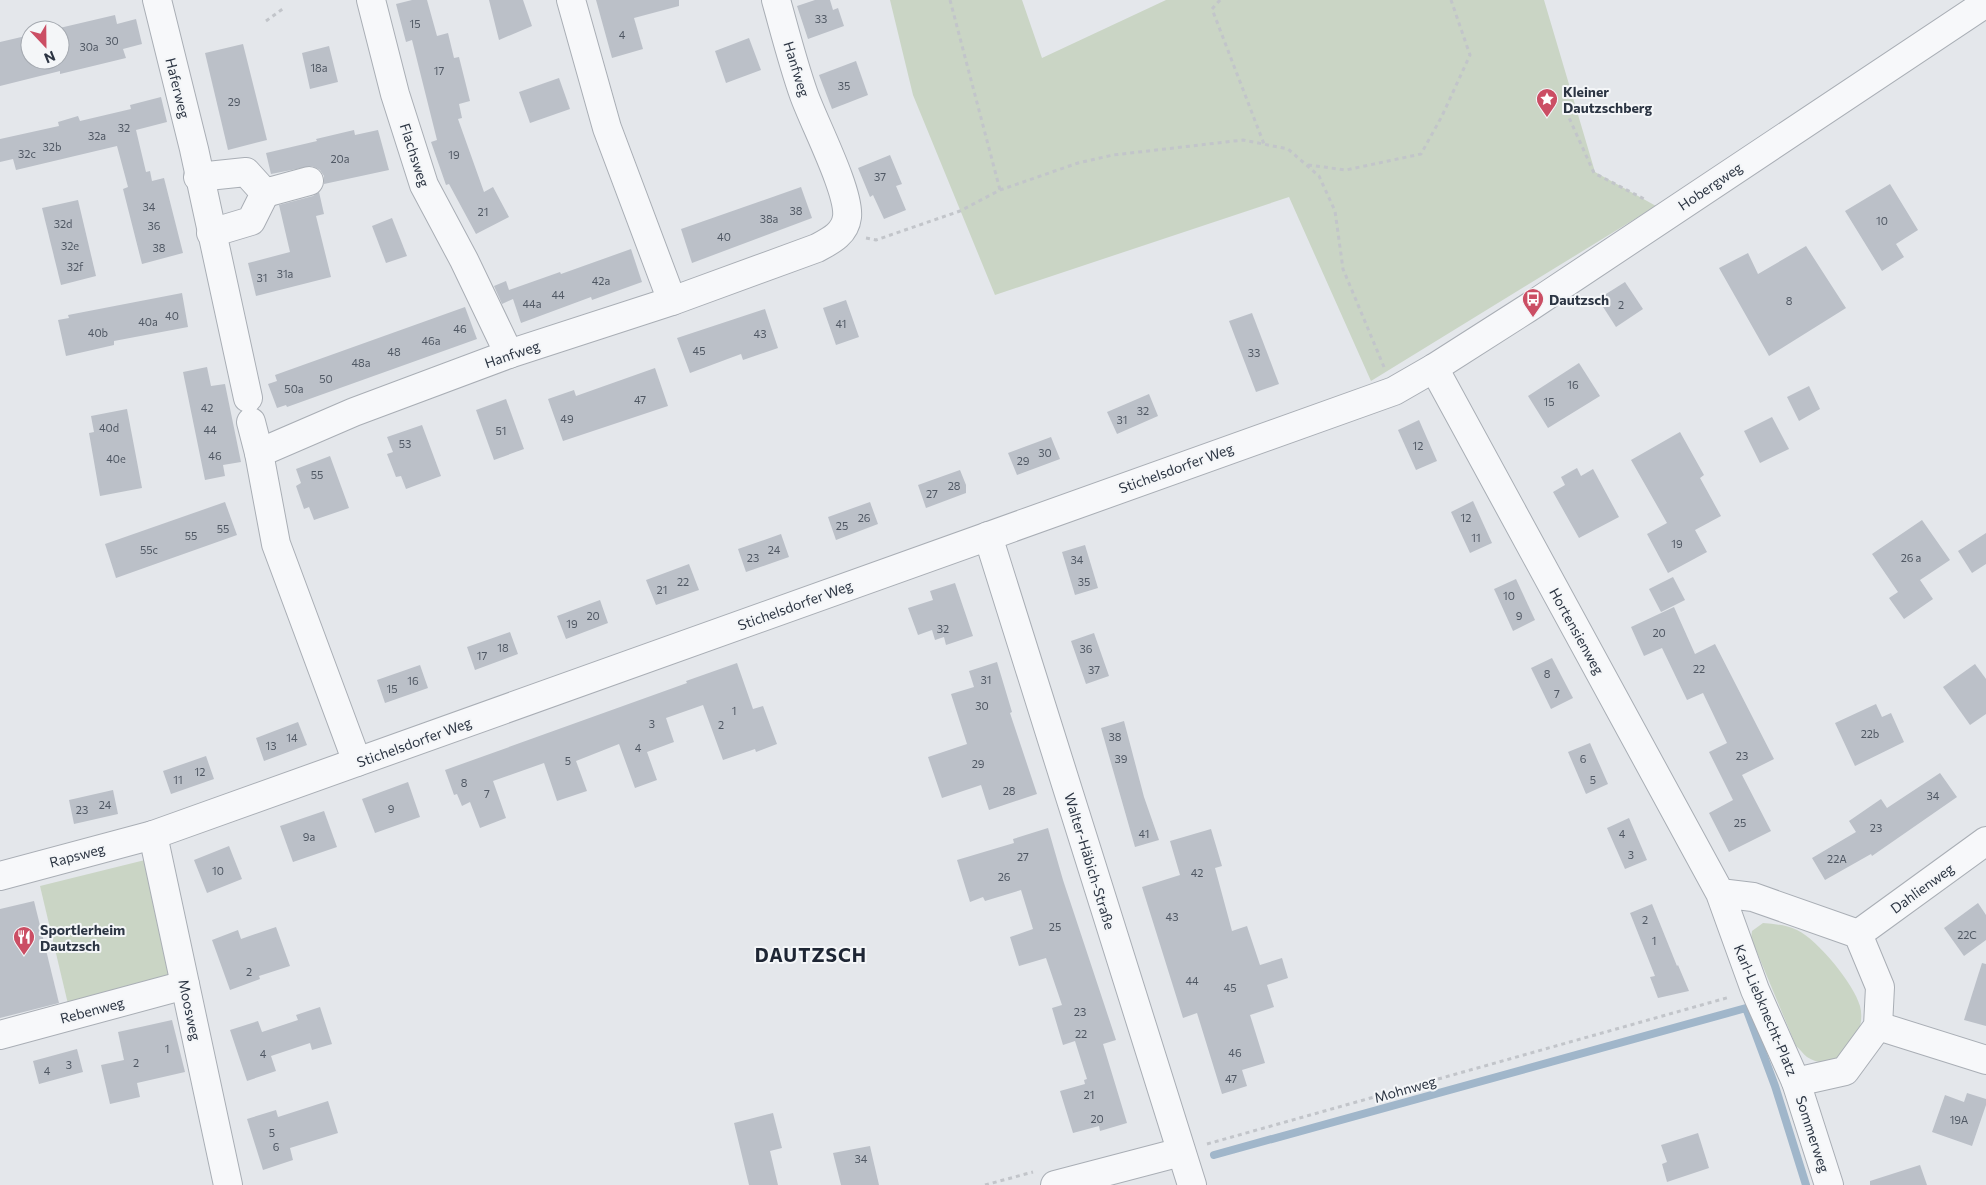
<svg xmlns="http://www.w3.org/2000/svg" width="1986" height="1185" viewBox="0 0 1986 1185" font-family="Commissioner,sans-serif">
<style>
.green{fill:#cad5c5}
.lines{fill:none;stroke-linecap:round;stroke-linejoin:round}
.stream{stroke:#a0b6ca;stroke-width:8}
.building{fill:#bbc0c8}
.minor-casing{stroke:#a9aeb5;stroke-width:30}
.path{stroke:#c2c5ca;stroke-width:3;stroke-dasharray:4 4;stroke-linecap:butt}
.minor{stroke:#f7f8fa;stroke-width:28}
.labels{text-anchor:middle;dominant-baseline:central;stroke-width:4;stroke-linejoin:round;paint-order:stroke}
.number-label{font-size:11px;fill:#505864}
.street-label{font-size:14px;fill:#2c3543;stroke:#f4f6f8}
.poi-label{font-size:14px;font-weight:bold;fill:#2c3543;stroke:#f4f6f8;text-anchor:start}
.district-label{font-size:19px;font-weight:bold;letter-spacing:1px;fill:#1e2634;stroke:#f4f6f8}
</style>
<rect width="100%" height="100%" fill="#e4e7eb"/>
<g class="green">
<polygon points="890,0 1022,0 1042,58 1166,0 1544,0 1595,172 1656,206 1371,381 1289,197 995,295 913,95"/>
<polygon points="145,860 173,979 68,1004 40,886"/>
<path d="M1763 923C1775 924 1786 925 1797 930 1818 940 1854 984 1860 1006 1868 1035 1837 1077 1807 1057 1803 1054 1800 1049 1796 1046L1751 938 1752 931Z"/>
</g>
<g class="lines">
<polyline class="stream" points="1214,1155 1746,1008 1775,1086 1806,1185"/>
</g>
<g class="building">
<polygon points="412,0 427,0 437,36 448,33 454,58 459,57 470,101 459,104 462,118 458,119 484,192 493,187 509,217 476,234 449,184 446,185 431,142 437,140 412,40 406,42 396,4"/>
<polygon points="489,0 523,0 532,26 499,40"/>
<polygon points="596,0 679,0 679,6 634,18 643,49 612,58"/>
<polygon points="815,0 830,0 833,10 838,8 844,26 808,39 797,6"/>
<polygon points="115,15 117,24 136,19 142,44 123,49 126,58 60,74 60,71 0,86 0,42 30,35 30,60 60,60 60,30 51,30"/>
<polygon points="749,38 761,70 726,83 715,51"/>
<polygon points="243,44 267,140 228,150 205,53"/>
<polygon points="329,46 338,82 310,89 302,53"/>
<polygon points="856,61 868,95 832,109 819,75"/>
<polygon points="559,78 570,109 530,123 519,92"/>
<polygon points="161,97 167,122 136,130 146,172 150,171 152,181 164,178 183,253 142,264 123,189 128,187 117,146 16,170 13,159 0,162 0,139 59,126 58,122 78,116 80,121 131,109 130,105"/>
<polygon points="354,130 355,135 378,130 389,170 324,184 324,176 320,170 312,166 271,174 266,153 317,141 316,139"/>
<polygon points="890,155 902,184 896,186 906,210 884,219 873,195 870,197 858,168"/>
<polygon points="1890,184 1918,230 1896,244 1904,257 1882,271 1845,211"/>
<polygon points="801,187 812,218 692,263 681,229"/>
<polygon points="319,192 324,214 316,216 331,277 256,296 248,263 290,252 279,205 313,196"/>
<polygon points="78,200 96,276 61,285 42,208"/>
<polygon points="392,218 407,256 386,263 372,226"/>
<polygon points="1806,246 1846,308 1769,356 1719,268 1748,253 1758,274"/>
<polygon points="631,249 642,282 592,300 591,297 521,323 513,299 502,304 494,286 506,281 509,290 560,272 561,274"/>
<polygon points="1625,282 1643,309 1616,327 1598,299"/>
<polygon points="182,293 188,327 114,341 114,345 66,356 58,320 69,318 68,315"/>
<polygon points="846,300 859,337 836,345 823,308"/>
<polygon points="465,307 477,339 287,407 286,405 277,408 268,384 277,381 275,375"/>
<polygon points="765,309 778,348 743,360 741,354 690,373 677,338"/>
<polygon points="1252,313 1279,384 1256,392 1229,321"/>
<polygon points="1579,363 1600,396 1548,428 1528,396"/>
<polygon points="207,367 211,386 225,384 241,462 223,465 225,476 205,480 183,372"/>
<polygon points="655,368 668,406 563,441 548,399 574,390 576,396"/>
<polygon points="1809,386 1820,409 1799,421 1787,397"/>
<polygon points="1149,394 1158,416 1117,434 1107,412"/>
<polygon points="506,399 524,449 494,460 476,410"/>
<polygon points="127,409 142,488 100,496 89,433 94,432 91,416"/>
<polygon points="1772,417 1789,449 1760,463 1744,431"/>
<polygon points="1419,420 1437,461 1416,470 1398,430"/>
<polygon points="422,425 441,476 406,489 401,476 396,477 387,454 393,452 387,437"/>
<polygon points="1680,432 1704,475 1700,478 1721,516 1695,530 1707,552 1668,573 1647,534 1667,523 1631,460"/>
<polygon points="1051,437 1060,459 1017,475 1008,453"/>
<polygon points="330,456 349,508 314,520 309,507 304,509 296,486 301,483 296,469"/>
<polygon points="1577,468 1581,476 1593,469 1619,517 1579,538 1553,492 1565,485 1561,477"/>
<polygon points="960,470 966,485 966,493 926,508 918,485"/>
<polygon points="1473,501 1492,543 1470,553 1451,512"/>
<polygon points="225,502 237,535 116,578 105,544"/>
<polygon points="870,502 878,524 836,540 828,517"/>
<polygon points="1922,520 1950,560 1920,580 1933,599 1904,619 1889,598 1898,592 1872,554"/>
<polygon points="1986,533 1986,564 1972,573 1958,551"/>
<polygon points="781,534 789,557 746,572 738,549"/>
<polygon points="1085,545 1098,588 1075,595 1062,552"/>
<polygon points="689,564 699,590 656,605 646,580"/>
<polygon points="1673,577 1685,600 1661,612 1649,589"/>
<polygon points="1516,579 1535,620 1513,631 1494,589"/>
<polygon points="955,583 973,636 946,645 944,637 935,640 932,630 918,635 908,608 933,600 930,591"/>
<polygon points="600,600 608,623 566,639 557,616"/>
<polygon points="1674,607 1695,654 1715,644 1774,759 1742,775 1771,831 1729,852 1709,813 1733,800 1709,752 1727,743 1703,693 1687,700 1662,648 1644,656 1631,627"/>
<polygon points="510,632 518,654 475,670 467,647"/>
<polygon points="1094,633 1109,676 1086,684 1071,641"/>
<polygon points="1552,658 1573,698 1551,709 1531,668"/>
<polygon points="997,662 1012,712 1010,713 1037,794 989,810 981,785 942,798 928,757 967,744 951,694 974,687 969,671"/>
<polygon points="737,663 753,709 763,706 777,744 756,752 755,749 723,760 703,705 666,718 674,742 647,752 657,780 635,788 619,744 576,761 587,791 557,801 544,763 493,781 506,818 480,828 470,802 462,806 457,794 454,795 445,770 687,683 686,681"/>
<polygon points="1975,664 1986,679 1986,714 1970,725 1943,687"/>
<polygon points="420,665 428,688 385,703 377,680"/>
<polygon points="1876,704 1882,717 1891,713 1904,742 1855,766 1835,723"/>
<polygon points="1124,721 1144,797 1159,840 1135,847 1101,728"/>
<polygon points="298,722 307,745 264,761 256,738"/>
<polygon points="1590,743 1608,784 1586,794 1568,752"/>
<polygon points="206,756 214,779 171,794 163,771"/>
<polygon points="1940,773 1957,797 1872,856 1871,854 1825,880 1812,858 1856,832 1849,821 1881,799 1887,808"/>
<polygon points="408,782 420,817 375,833 362,799"/>
<polygon points="113,790 118,814 74,824 69,800"/>
<polygon points="324,811 337,847 293,862 280,826"/>
<polygon points="1629,818 1647,860 1625,869 1607,828"/>
<polygon points="1048,828 1063,880 1116,1040 1103,1044 1127,1123 1100,1131 1099,1126 1073,1133 1060,1091 1085,1084 1084,1080 1087,1079 1075,1041 1063,1045 1052,1008 1062,1005 1046,958 1019,966 1010,937 1033,929 1021,890 985,901 983,897 970,902 957,860 1014,843 1013,839"/>
<polygon points="1211,829 1222,866 1215,868 1232,931 1247,926 1260,965 1282,958 1288,978 1267,985 1274,1007 1250,1015 1265,1063 1242,1070 1247,1086 1222,1094 1197,1013 1183,1018 1142,887 1180,875 1170,841"/>
<polygon points="229,846 242,879 207,893 194,860"/>
<polygon points="34,901 59,1003 0,1018 0,909"/>
<polygon points="1978,903 1986,915 1986,940 1964,956 1944,928"/>
<polygon points="1652,904 1677,966 1678,965 1689,991 1658,998 1650,977 1655,976 1630,913"/>
<polygon points="276,927 290,966 259,976 260,979 230,990 212,940 238,930 241,939"/>
<polygon points="1982,963 1986,964 1986,1026 1964,1020"/>
<polygon points="320,1007 332,1044 312,1050 310,1043 271,1056 276,1071 247,1081 230,1030 258,1021 262,1032 298,1020 296,1015"/>
<polygon points="172,1020 185,1072 137,1083 140,1097 110,1104 101,1065 124,1060 118,1032"/>
<polygon points="77,1049 83,1072 39,1084 33,1061"/>
<polygon points="1967,1093 1986,1099 1986,1105 1972,1146 1932,1132 1945,1095 1964,1102"/>
<polygon points="328,1101 338,1133 290,1148 293,1160 263,1170 247,1119 276,1110 278,1117"/>
<polygon points="773,1113 782,1148 770,1151 778,1185 749,1185 734,1123"/>
<polygon points="1698,1133 1709,1168 1667,1182 1662,1164 1667,1162 1661,1145"/>
<polygon points="870,1146 879,1185 841,1185 833,1153"/>
<polygon points="1920,1165 1927,1185 1870,1185 1870,1181"/>
</g>
<g class="lines">
<g class="minor-casing">
<g id="minor">
<polyline points="157,0 194,149 248,398"/>
<polyline points="371,0 395,94 424,185 464,260 509,354"/>
<polyline points="571,0 607,128 672,301"/>
<polyline points="198,177 246,172 265,193 251,221 211,233"/>
<polyline points="265,193 309,181"/>
<polyline points="1434,368 1720,893 1755,990 1796,1082 1845,1071 1878,1026 1880,987 1858,934 1753,897 1720,893"/>
<polyline points="251,422 259,453 276,544 357,762"/>
<path d="M259 453 354 412 509 354 672 301 817 248C830 241 845 234 847 217 850 192 814 123 804 95 793 64 785 32 776 0"/>
<polyline points="988,536 1192,1185"/>
<polyline points="153,835 228,1185"/>
<polyline points="0,876 153,835 1394,391 1434,368 1528,308 1986,3"/>
<polyline points="1858,934 1986,841"/>
<polyline points="1878,1026 1986,1060"/>
<polyline points="0,1035 185,985"/>
<polyline points="1796,1082 1829,1185"/>
<polyline points="1055,1185 1181,1152"/>
</g>
</g>
<g class="path">
<polyline points="950,0 1000,190"/>
<polyline points="1220,0 1212,9 1264,144"/>
<polyline points="266,21 284,8"/>
<polyline points="1566,111 1594,173 1646,200"/>
<polyline points="1308,165 1346,170 1421,154 1442,116 1470,55 1451,0"/>
<polyline points="866,238 876,240 960,211 1000,190 1078,163 1113,155 1243,140 1288,149 1319,176 1335,211 1343,269 1384,367"/>
<polyline points="1207,1144 1730,997"/>
<polyline points="985,1185 1033,1172"/>
</g>
<use href="#minor" class="minor"/>
</g>
<defs>
<g id="sight-pin" transform="scale(1.125)"><path d="M0 17L-7.5 6A9.5 9.5 0 1 1 7.5 6Z" fill="#cb4e64" stroke="#f4f6f8"/><path d="M0-6L1.8-2.2L6-1.7L2.9 1.2L3.7 5.4L0 3.3L-3.7 5.4L-2.9 1.2L-6-1.7L-1.8-2.2Z" fill="#fff"/></g>
<g id="bus-pin" transform="scale(1.125)"><path d="M0 17L-7.5 6A9.5 9.5 0 1 1 7.5 6Z" fill="#cb4e64" stroke="#f4f6f8"/><path d="M-5-6H5V4H4V6H2V4H-2V6H-4V4H-5ZM-3.5-4V0h7V-4ZM-3.5 1.2v1.5H-2V1.2ZM2 1.2v1.5H3.5V1.2Z" fill="#fff"/></g>
<g id="restaurant-pin" transform="scale(1.125)"><path d="M0 17L-7.5 6A9.5 9.5 0 1 1 7.5 6Z" fill="#cb4e64" stroke="#f4f6f8"/><path d="M-5-6h1v4h1v-4h1v4h1v-4h1v5L-1.5 .5V6h-2V.5L-5-1ZM5-6V6H3V1.5H1.5Q1.5-4 5-6Z" fill="#fff"/></g>
</defs>
<g fill-rule="evenodd">
<use href="#sight-pin" x="1547" y="99"/>
<use href="#bus-pin" x="1533" y="299"/>
<use href="#restaurant-pin" x="24" y="937"/>
</g>
<g class="labels">
<g class="number-label">
<text x="821" y="18">33</text>
<text x="415" y="23">15</text>
<text x="622" y="34">4</text>
<text x="112" y="40">30</text>
<text x="89" y="46">30a</text>
<text x="319" y="67">18a</text>
<text x="439" y="70">17</text>
<text x="844" y="85">35</text>
<text x="234" y="101">29</text>
<text x="124" y="127">32</text>
<text x="97" y="135">32a</text>
<text x="52" y="146">32b</text>
<text x="27" y="153">32c</text>
<text x="454" y="154">19</text>
<text x="340" y="158">20a</text>
<text x="880" y="176">37</text>
<text x="149" y="206">34</text>
<text x="796" y="210">38</text>
<text x="483" y="211">21</text>
<text x="769" y="218">38a</text>
<text x="1882" y="220">10</text>
<text x="63" y="223">32d</text>
<text x="154" y="225">36</text>
<text x="724" y="236">40</text>
<text x="70" y="245">32e</text>
<text x="159" y="247">38</text>
<text x="75" y="266">32f</text>
<text x="285" y="273">31a</text>
<text x="262" y="277">31</text>
<text x="601" y="280">42a</text>
<text x="558" y="294">44</text>
<text x="1789" y="300">8</text>
<text x="532" y="303">44a</text>
<text x="1621" y="304">2</text>
<text x="172" y="315">40</text>
<text x="148" y="321">40a</text>
<text x="841" y="323">41</text>
<text x="460" y="328">46</text>
<text x="98" y="332">40b</text>
<text x="760" y="333">43</text>
<text x="431" y="340">46a</text>
<text x="699" y="350">45</text>
<text x="394" y="351">48</text>
<text x="1254" y="352">33</text>
<text x="361" y="362">48a</text>
<text x="326" y="378">50</text>
<text x="1573" y="384">16</text>
<text x="294" y="388">50a</text>
<text x="640" y="399">47</text>
<text x="1549" y="401">15</text>
<text x="207" y="407">42</text>
<text x="1143" y="410">32</text>
<text x="567" y="418">49</text>
<text x="1122" y="419">31</text>
<text x="109" y="427">40d</text>
<text x="210" y="429">44</text>
<text x="501" y="430">51</text>
<text x="405" y="443">53</text>
<text x="1418" y="445">12</text>
<text x="1045" y="452">30</text>
<text x="215" y="455">46</text>
<text x="116" y="458">40e</text>
<text x="1023" y="460">29</text>
<text x="317" y="474">55</text>
<text x="954" y="485">28</text>
<text x="932" y="493">27</text>
<text x="864" y="517">26</text>
<text x="1466" y="517">12</text>
<text x="842" y="525">25</text>
<text x="223" y="528">55</text>
<text x="191" y="535">55</text>
<text x="1476" y="537">11</text>
<text x="1677" y="543">19</text>
<text x="149" y="549">55c</text>
<text x="774" y="549">24</text>
<text x="753" y="557">23</text>
<text x="1911" y="557">26 a</text>
<text x="1077" y="559">34</text>
<text x="683" y="581">22</text>
<text x="1084" y="581">35</text>
<text x="662" y="589">21</text>
<text x="1509" y="595">10</text>
<text x="593" y="615">20</text>
<text x="1519" y="615">9</text>
<text x="572" y="623">19</text>
<text x="943" y="628">32</text>
<text x="1659" y="632">20</text>
<text x="503" y="647">18</text>
<text x="1086" y="648">36</text>
<text x="482" y="655">17</text>
<text x="1699" y="668">22</text>
<text x="1094" y="669">37</text>
<text x="1547" y="673">8</text>
<text x="986" y="679">31</text>
<text x="413" y="680">16</text>
<text x="392" y="688">15</text>
<text x="1557" y="693">7</text>
<text x="982" y="705">30</text>
<text x="734" y="710">1</text>
<text x="652" y="723">3</text>
<text x="721" y="724">2</text>
<text x="1870" y="733">22b</text>
<text x="1115" y="736">38</text>
<text x="292" y="737">14</text>
<text x="271" y="745">13</text>
<text x="638" y="747">4</text>
<text x="1742" y="755">23</text>
<text x="1121" y="758">39</text>
<text x="1583" y="758">6</text>
<text x="568" y="760">5</text>
<text x="978" y="763">29</text>
<text x="200" y="771">12</text>
<text x="178" y="779">11</text>
<text x="1593" y="779">5</text>
<text x="464" y="782">8</text>
<text x="1009" y="790">28</text>
<text x="487" y="793">7</text>
<text x="1933" y="795">34</text>
<text x="105" y="804">24</text>
<text x="391" y="808">9</text>
<text x="82" y="809">23</text>
<text x="1740" y="822">25</text>
<text x="1876" y="827">23</text>
<text x="1144" y="833">41</text>
<text x="1622" y="833">4</text>
<text x="309" y="836">9a</text>
<text x="1631" y="854">3</text>
<text x="1023" y="856">27</text>
<text x="1837" y="858">22A</text>
<text x="218" y="870">10</text>
<text x="1197" y="872">42</text>
<text x="1004" y="876">26</text>
<text x="1172" y="916">43</text>
<text x="1645" y="919">2</text>
<text x="1055" y="926">25</text>
<text x="1967" y="934">22C</text>
<text x="1654" y="940">1</text>
<text x="249" y="971">2</text>
<text x="1192" y="980">44</text>
<text x="1230" y="987">45</text>
<text x="1080" y="1011">23</text>
<text x="1081" y="1033">22</text>
<text x="167" y="1048">1</text>
<text x="1235" y="1052">46</text>
<text x="263" y="1053">4</text>
<text x="136" y="1062">2</text>
<text x="69" y="1064">3</text>
<text x="47" y="1070">4</text>
<text x="1231" y="1078">47</text>
<text x="1089" y="1094">21</text>
<text x="1097" y="1118">20</text>
<text x="1959" y="1119">19A</text>
<text x="272" y="1132">5</text>
<text x="276" y="1146">6</text>
<text x="861" y="1158">34</text>
</g>
<g class="street-label">
<text transform="translate(797 69) rotate(73)">Hanfweg</text>
<text transform="translate(178 88) rotate(76)">Haferweg</text>
<text transform="translate(415 155) rotate(72)">Flachsweg</text>
<text transform="translate(1710 186) rotate(-34)">Hobergweg</text>
<text transform="translate(512 354) rotate(-19)">Hanfweg</text>
<text transform="translate(1176 468) rotate(-20)">Stichelsdorfer Weg</text>
<text transform="translate(795 605) rotate(-20)">Stichelsdorfer Weg</text>
<text transform="translate(1577 631) rotate(61)">Hortensienweg</text>
<text transform="translate(414 742) rotate(-20)">Stichelsdorfer Weg</text>
<text transform="translate(77 855) rotate(-15)">Rapsweg</text>
<text transform="translate(1090 861) rotate(73)">Walter-Häbich-Straße</text>
<text transform="translate(1922 888) rotate(-36)">Dahlienweg</text>
<text transform="translate(92 1010) rotate(-15)">Rebenweg</text>
<text transform="translate(190 1010) rotate(78)">Moosweg</text>
<text transform="translate(1766 1010) rotate(67)">Karl-Liebknecht-Platz</text>
<text transform="translate(1405 1089) rotate(-16)">Mohnweg</text>
<text transform="translate(1813 1134) rotate(72)">Sommerweg</text>
</g>
<g class="poi-label">
<text x="1563" y="91">Kleiner<tspan x="1563" dy="16">Dautzschberg</tspan></text>
<text x="1549" y="299">Dautzsch</text>
<text x="40" y="929">Sportlerheim<tspan x="40" dy="16">Dautzsch</tspan></text>
</g>
<g class="district-label">
<text x="811" y="954">DAUTZSCH</text>
</g>
</g>
<g transform="translate(45 45) rotate(158)"><circle r="24" fill="#f4f6f8" stroke="#a4a9b0"/>
<path d="M0-4L9 19L0 12L-9 19Z" fill="#cb4e64"/>
<text y="-8" font-size="14" font-weight="bold" text-anchor="middle" fill="#2c3543">N</text>
</g>
</svg>
